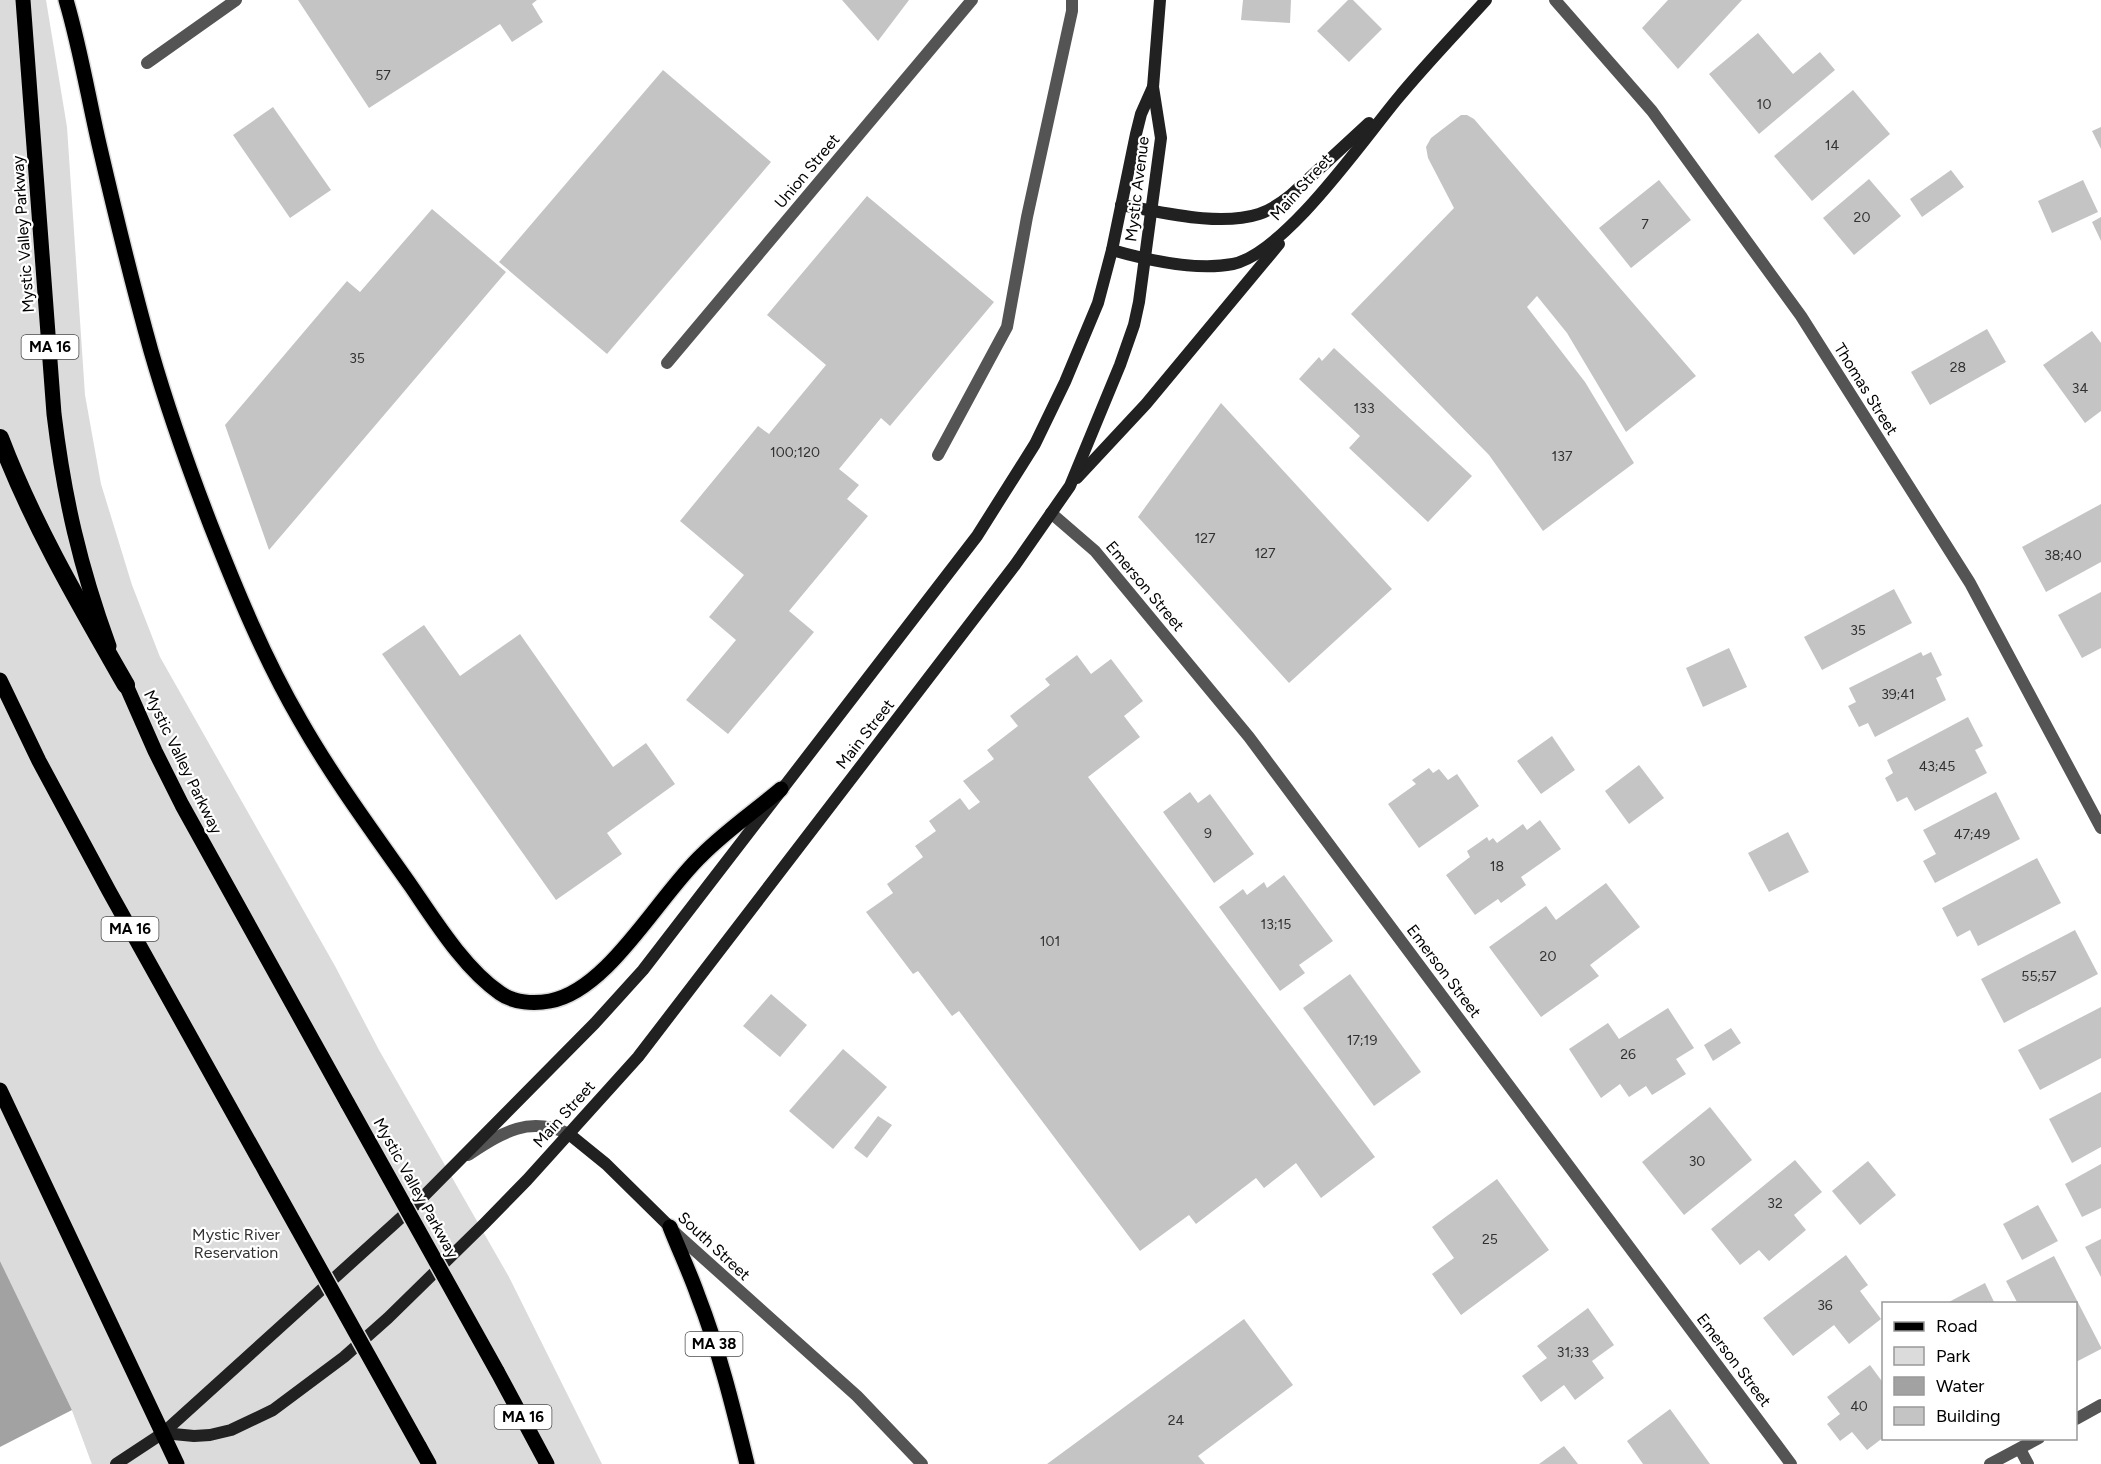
<svg xmlns="http://www.w3.org/2000/svg" width="2101" height="1464" viewBox="0 0 2101 1464" font-family="Figtree,sans-serif">
<style>
.green{fill:#dbdbdb}
.water{fill:#a2a2a2}
.pier{fill:#fff}
.building{fill:#c4c4c4}
.lines{fill:none;stroke-linecap:round;stroke-linejoin:round}
.primary-casing{stroke:#dbdbdb;stroke-width:18}
.motorway-casing{stroke:#dbdbdb;stroke-width:21}
.service{stroke:#545454;stroke-width:12}
.minor{stroke:#545454;stroke-width:12}
.tertiary{stroke:#545454;stroke-width:12}
.secondary{stroke:#212121;stroke-width:12}
.primary{stroke:#000;stroke-width:15}
.motorway{stroke:#000;stroke-width:18}
.primary-bridge-casing{stroke:#dbdbdb;stroke-width:18;stroke-linecap:butt}
.primary-bridge{stroke:#000;stroke-width:15}
.labels{text-anchor:middle;dominant-baseline:central;stroke-width:4.5;stroke-linejoin:round;paint-order:stroke}
.number-label{font-size:14px;fill:#313131}
.shield{fill:#fff;stroke:#4c4c4c;stroke-width:1.5}
.shield-label{font-size:15px;font-weight:bold;fill:#000}
.street-label{font-size:16px;fill:#000;stroke:#fff}
.park-label{font-size:16px;fill:#323232;stroke:#fff}
</style>
<rect width="100%" height="100%" fill="#fff"/>
<polygon class="green" points="0,0 46,0 67,127 85,395 101,484 132,585 160,657 335,966 379,1050 509,1277 602,1464 92,1464 72,1410 0,1261"/>
<polygon class="water" points="0,1261 72,1410 92,1464 0,1464"/>
<polygon class="pier" points="72,1410 92,1464 0,1464 0,1447"/>
<g class="building">
<polygon points="298,0 537,0 532,4 543,22 512,42 500,24 369,108"/>
<polygon points="842,0 909,0 878,41"/>
<polygon points="1243,0 1291,0 1290,23 1241,20"/>
<polygon points="1348,0 1353,0 1382,29 1349,62 1317,31"/>
<polygon points="1668,0 1742,0 1678,69 1642,28"/>
<polygon points="1758,33 1793,74 1820,52 1835,70 1759,134 1709,74"/>
<polygon points="663,70 771,162 607,354 499,262"/>
<polygon points="1853,90 1890,134 1812,201 1774,156"/>
<polygon points="273,107 331,190 290,218 233,135"/>
<polygon points="1461,115 1467,115 1474,119 1696,376 1626,432 1567,333 1537,296 1527,307 1585,382 1634,463 1543,531 1489,455 1351,314 1454,208 1428,158 1426,147 1431,138"/>
<polygon points="2101,127 2101,149 2092,131"/>
<polygon points="1951,170 1964,187 1922,217 1910,199"/>
<polygon points="1869,179 1901,216 1854,255 1823,218"/>
<polygon points="1659,180 1691,220 1631,268 1599,228"/>
<polygon points="2083,180 2098,212 2052,233 2038,201"/>
<polygon points="867,196 994,302 890,426 881,418 839,469 859,485 847,499 868,516 789,611 814,632 728,734 686,700 736,640 709,617 744,575 680,521 758,426 769,434 826,365 767,315"/>
<polygon points="432,209 506,272 269,550 225,425 347,281 360,292"/>
<polygon points="2101,217 2101,241 2092,222"/>
<polygon points="1987,329 2006,362 1930,405 1911,372"/>
<polygon points="2092,331 2101,343 2101,411 2085,423 2043,365"/>
<polygon points="1334,348 1472,476 1428,522 1349,448 1360,436 1299,379 1319,357 1322,361"/>
<polygon points="1221,403 1392,589 1289,683 1138,517"/>
<polygon points="2101,504 2101,562 2046,592 2022,547"/>
<polygon points="1894,589 1912,623 1822,670 1804,637"/>
<polygon points="2101,592 2101,648 2082,658 2058,615"/>
<polygon points="424,625 460,676 520,634 613,767 646,743 675,784 607,833 622,854 556,900 382,654"/>
<polygon points="1729,648 1747,687 1703,707 1686,668"/>
<polygon points="1921,652 1923,656 1931,652 1942,675 1936,678 1946,700 1875,737 1868,723 1859,727 1848,706 1856,702 1849,688"/>
<polygon points="1077,655 1091,674 1111,659 1143,701 1124,716 1140,737 1088,777 1375,1157 1321,1198 1296,1163 1264,1188 1256,1178 1196,1224 1189,1215 1140,1251 959,1011 952,1016 918,971 913,974 866,912 893,893 887,884 923,857 915,846 936,831 929,821 960,798 969,810 980,802 963,781 994,759 987,750 1018,726 1010,716 1050,685 1045,679"/>
<polygon points="1968,717 1983,746 1975,750 1987,773 1915,811 1907,797 1897,802 1885,778 1893,773 1887,760"/>
<polygon points="1552,736 1575,770 1541,794 1517,761"/>
<polygon points="1639,765 1664,798 1629,824 1605,791"/>
<polygon points="1429,768 1433,773 1439,769 1448,780 1457,774 1479,806 1419,848 1388,804 1416,784 1412,780"/>
<polygon points="1190,792 1198,803 1210,794 1254,854 1214,883 1163,812"/>
<polygon points="1996,792 2020,839 1935,883 1923,861 1936,854 1923,830"/>
<polygon points="1540,820 1561,849 1521,877 1526,885 1501,903 1498,899 1475,915 1446,875 1470,857 1467,851 1487,837 1489,841 1493,838 1497,843 1523,824 1527,830"/>
<polygon points="1788,832 1809,872 1769,892 1748,853"/>
<polygon points="2037,858 2061,903 1978,946 1970,930 1957,937 1942,908"/>
<polygon points="1284,875 1333,941 1299,965 1305,973 1280,991 1219,907 1243,889 1247,895 1264,882 1267,888"/>
<polygon points="1606,883 1640,927 1590,965 1599,976 1541,1017 1489,947 1546,906 1556,920"/>
<polygon points="2075,930 2098,974 2004,1023 1981,979"/>
<polygon points="1350,974 1421,1072 1374,1106 1303,1008"/>
<polygon points="771,994 807,1025 780,1057 743,1026"/>
<polygon points="2101,1007 2101,1058 2040,1090 2018,1050"/>
<polygon points="1668,1008 1694,1048 1676,1059 1686,1074 1652,1095 1646,1086 1629,1097 1620,1084 1601,1098 1569,1049 1608,1023 1619,1039"/>
<polygon points="1731,1028 1741,1043 1713,1061 1704,1045"/>
<polygon points="843,1049 887,1087 833,1149 789,1111"/>
<polygon points="2101,1092 2101,1147 2072,1163 2049,1119"/>
<polygon points="1710,1107 1752,1160 1684,1215 1642,1162"/>
<polygon points="878,1116 892,1125 867,1158 854,1148"/>
<polygon points="1795,1160 1822,1192 1794,1215 1806,1230 1769,1261 1759,1250 1740,1265 1711,1229"/>
<polygon points="1868,1161 1896,1195 1860,1225 1832,1191"/>
<polygon points="2101,1164 2101,1208 2082,1217 2065,1184"/>
<polygon points="1497,1179 1549,1250 1461,1315 1432,1274 1454,1258 1432,1227"/>
<polygon points="2038,1205 2058,1241 2022,1260 2003,1224"/>
<polygon points="2101,1239 2101,1277 2085,1247"/>
<polygon points="1846,1255 1868,1285 1860,1291 1881,1319 1849,1344 1834,1325 1793,1356 1763,1318"/>
<polygon points="2054,1256 2101,1347 2101,1349 2076,1362 2076,1304 2018,1304 2006,1281"/>
<polygon points="1985,1283 1995,1304 1945,1304"/>
<polygon points="1588,1308 1614,1345 1592,1361 1604,1378 1575,1400 1564,1385 1541,1402 1522,1376 1547,1358 1537,1346"/>
<polygon points="1244,1319 1293,1385 1198,1456 1205,1464 1047,1464"/>
<polygon points="1870,1365 1884,1384 1884,1437 1867,1450 1852,1432 1840,1441 1827,1424 1840,1414 1827,1397"/>
<polygon points="1670,1409 1710,1464 1643,1464 1627,1441"/>
<polygon points="1564,1446 1578,1464 1539,1464"/>
</g>
<g class="lines">
<g class="primary-casing">
<g id="primary">
<path d="M23 0 54 414C64 497 80 567 109 646"/>
<path d="M66 0C80 47 88 96 99 144 115 213 132 283 151 351 168 410 189 469 211 526 237 592 264 658 300 720 333 778 373 832 411 886 435 921 464 968 500 993 514 1003 534 1004 550 1001 608 991 659 895 702 855 726 831 755 811 781 789"/>
<polyline points="122,676 155,751 182,805 348,1104"/>
<polyline points="0,680 39,761 109,891 267,1174"/>
<polyline points="0,1090 177,1464"/>
<path d="M670 1227C679 1250 690 1273 698 1296 719 1350 733 1407 747 1464"/>
<polyline points="497,1371 547,1464"/>
<polyline points="419,1446 429,1464"/>
</g>
</g>
<g class="motorway-casing">
<path id="motorway" d="M0 438C33 525 80 605 126 685"/>
</g>
<polyline class="service" points="938,455 1007,327 1027,217 1072,11 1072,0"/>
<g class="minor">
<polyline points="1555,0 1652,111 1801,316 1970,583 2101,828"/>
<polyline points="147,63 236,0"/>
<polyline points="667,363 972,0"/>
<polyline points="1051,513 1095,551 1249,737 1791,1464"/>
<polyline points="2076,1419 2101,1405"/>
<polyline points="2020,1449 2028,1464"/>
<polyline points="1990,1464 2039,1438"/>
</g>
<g class="tertiary">
<path d="M468 1155C502 1133 528 1115 569 1134"/>
<polyline points="671,1229 857,1396 922,1464"/>
</g>
<g class="secondary">
<path d="M1121 205C1162 212 1219 227 1259 214 1271 210 1281 203 1291 195L1369 123"/>
<path d="M1112 250C1147 260 1197 271 1233 264 1285 253 1363 140 1398 98 1426 64 1457 32 1486 0"/>
<polyline points="1077,478 1146,404 1279,244"/>
<polyline points="569,1134 606,1164 670,1227"/>
<polyline points="163,1433 194,1436 210,1435 231,1430 273,1410 344,1357 388,1318 484,1224 527,1180 638,1057 1015,565 1070,486 1120,365 1134,325 1139,302 1161,138 1153,87 1160,0"/>
<polyline points="116,1464 163,1433 415,1205 595,1023 643,970 977,536 1035,444 1065,382 1098,303 1112,250 1136,134 1141,114 1153,87"/>
</g>
<use href="#primary" class="primary"/>
<use href="#motorway" class="motorway"/>
<g class="primary-bridge-casing">
<g id="primary-bridge">
<polyline points="348,1104 497,1371"/>
<polyline points="267,1174 419,1446"/>
</g>
</g>
<use href="#primary-bridge" class="primary-bridge"/>
</g>
<g class="labels">
<g class="number-label">
<text x="383" y="75">57</text>
<text x="1764" y="104">10</text>
<text x="1832" y="145">14</text>
<text x="1862" y="217">20</text>
<text x="1645" y="224">7</text>
<text x="357" y="358">35</text>
<text x="1958" y="367">28</text>
<text x="2080" y="388">34</text>
<text x="1364" y="408">133</text>
<text x="795" y="452">100;120</text>
<text x="1562" y="456">137</text>
<text x="1205" y="538">127</text>
<text x="1265" y="553">127</text>
<text x="2063" y="555">38;40</text>
<text x="1858" y="630">35</text>
<text x="1898" y="694">39;41</text>
<text x="1937" y="766">43;45</text>
<text x="1208" y="833">9</text>
<text x="1972" y="834">47;49</text>
<text x="1497" y="866">18</text>
<text x="1276" y="924">13;15</text>
<text x="1050" y="941">101</text>
<text x="1548" y="956">20</text>
<text x="2039" y="976">55;57</text>
<text x="1362" y="1040">17;19</text>
<text x="1628" y="1054">26</text>
<text x="1697" y="1161">30</text>
<text x="1775" y="1203">32</text>
<text x="1490" y="1239">25</text>
<text x="1825" y="1305">36</text>
<text x="1573" y="1352">31;33</text>
<text x="1859" y="1406">40</text>
<text x="1176" y="1420">24</text>
</g>
<g class="shield">
<rect x="21.5" y="335" width="57" height="24" rx="4.5"/>
<rect x="101.5" y="917" width="57" height="24" rx="4.5"/>
<rect x="685.5" y="1332" width="57" height="24" rx="4.5"/>
<rect x="494.5" y="1405" width="57" height="24" rx="4.5"/>
</g>
<g class="shield-label">
<text x="50" y="347">MA 16</text>
<text x="130" y="929">MA 16</text>
<text x="714" y="1344">MA 38</text>
<text x="523" y="1417">MA 16</text>
</g>
<g class="street-label">
<text transform="translate(807 171) rotate(-50)">Union Street</text>
<text transform="translate(1301 187) rotate(-48)">Main Street</text>
<text transform="translate(1137 189) rotate(-83)">Mystic Avenue</text>
<text transform="translate(23 234) rotate(-94)">Mystic Valley Parkway</text>
<text transform="translate(1866 389) rotate(58)">Thomas Street</text>
<text transform="translate(1145 586) rotate(50)">Emerson Street</text>
<text transform="translate(865 734) rotate(-52)">Main Street</text>
<text transform="translate(183 762) rotate(64)">Mystic Valley Parkway</text>
<text transform="translate(1444 971) rotate(53)">Emerson Street</text>
<text transform="translate(564 1114) rotate(-48)">Main Street</text>
<text transform="translate(416 1188) rotate(61)">Mystic Valley Parkway</text>
<text transform="translate(714 1246) rotate(43)">South Street</text>
<text transform="translate(1734 1360) rotate(53)">Emerson Street</text>
</g>
<g class="park-label">
<text x="236" y="1234">Mystic River<tspan x="236" dy="18">Reservation</tspan></text>
</g>
</g>
<rect x="1882" y="1302" width="195" height="138" fill="#ffffff" stroke="#999999" stroke-width="1.5"/>
<rect x="1894" y="1322" width="30" height="9" fill="#000000" stroke="#999999" stroke-width="1.5"/>
<text x="1936" y="1332" font-size="18" fill="#000000">Road</text>
<rect x="1894" y="1347" width="30" height="18" fill="#dbdbdb" stroke="#999999" stroke-width="1.5"/>
<text x="1936" y="1362" font-size="18" fill="#000000">Park</text>
<rect x="1894" y="1377" width="30" height="18" fill="#a2a2a2" stroke="#999999" stroke-width="1.5"/>
<text x="1936" y="1392" font-size="18" fill="#000000">Water</text>
<rect x="1894" y="1407" width="30" height="18" fill="#c4c4c4" stroke="#999999" stroke-width="1.5"/>
<text x="1936" y="1422" font-size="18" fill="#000000">Building</text>
</svg>
